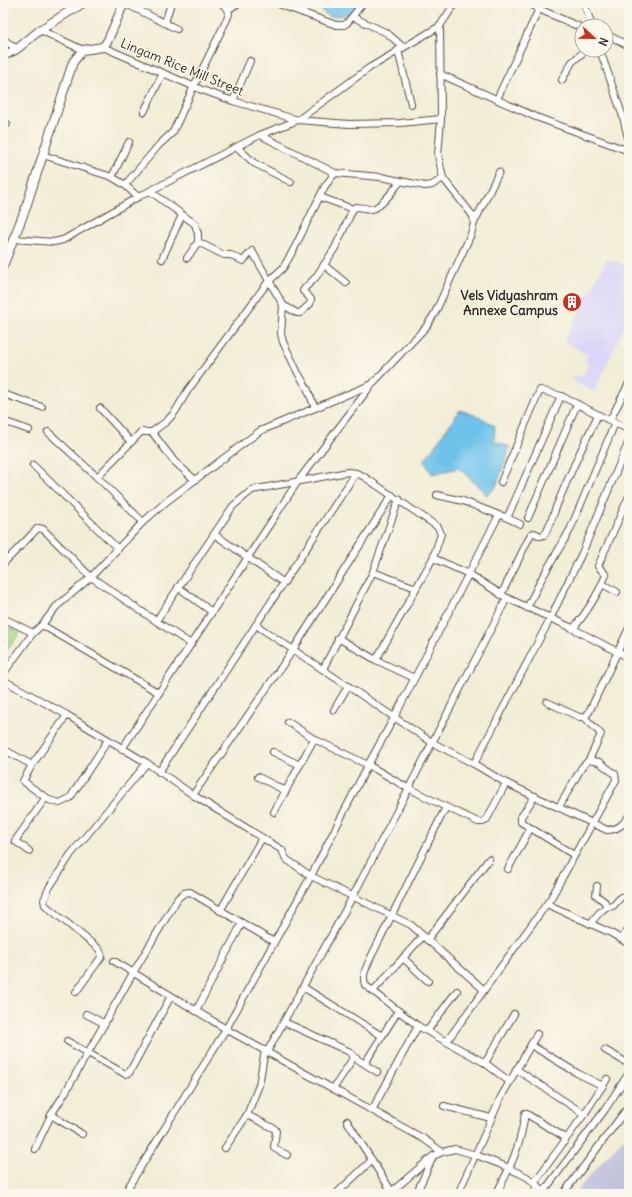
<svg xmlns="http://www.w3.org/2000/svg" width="632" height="1197" viewBox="0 0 632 1197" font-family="Delius,sans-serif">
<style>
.built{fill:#dbd6f7}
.industrial{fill:#c1c2dd}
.green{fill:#a5da8b;stroke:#708254}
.water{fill:#6ec3eb;stroke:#547684}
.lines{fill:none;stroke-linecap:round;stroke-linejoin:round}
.minor-casing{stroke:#56473a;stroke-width:8}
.tertiary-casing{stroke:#56473a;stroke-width:10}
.minor{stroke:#fff;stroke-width:6}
.tertiary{stroke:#fff;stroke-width:8}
.labels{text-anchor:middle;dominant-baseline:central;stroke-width:3;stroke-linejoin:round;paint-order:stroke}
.street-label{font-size:13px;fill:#3b2a1e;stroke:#fbf7ec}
.poi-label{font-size:13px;font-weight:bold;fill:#3b2a1e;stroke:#fbf7ec;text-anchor:end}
</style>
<rect width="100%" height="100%" fill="#fbf7ec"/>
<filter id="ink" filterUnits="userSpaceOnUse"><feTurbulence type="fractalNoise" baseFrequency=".025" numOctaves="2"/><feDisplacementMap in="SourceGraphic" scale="8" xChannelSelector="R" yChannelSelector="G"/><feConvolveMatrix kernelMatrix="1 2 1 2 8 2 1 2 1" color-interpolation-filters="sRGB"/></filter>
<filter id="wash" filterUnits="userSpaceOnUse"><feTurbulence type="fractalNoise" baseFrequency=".012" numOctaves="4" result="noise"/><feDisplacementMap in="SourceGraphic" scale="16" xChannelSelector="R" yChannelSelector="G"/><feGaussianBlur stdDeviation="0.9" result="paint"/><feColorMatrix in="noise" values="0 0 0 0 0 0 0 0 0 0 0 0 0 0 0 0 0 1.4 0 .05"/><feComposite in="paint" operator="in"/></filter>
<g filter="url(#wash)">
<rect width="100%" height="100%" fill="#f2edd6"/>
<polygon class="built" points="607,259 629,266 629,316 594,393 571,379 577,376 584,375 588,364 585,360 588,356 564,341"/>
<polygon class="industrial" points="629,1132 629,1194 574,1194 593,1172"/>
<polygon class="green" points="3,624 20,633 3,655"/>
<g class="water">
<polygon points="314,3 359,3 352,14 329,17"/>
<polygon points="460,410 482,418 495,426 494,441 510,447 496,487 487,495 459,468 432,474 424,461"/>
</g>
</g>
<g filter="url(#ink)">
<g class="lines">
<g class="minor-casing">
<g id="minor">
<polyline points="124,3 177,29"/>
<polyline points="276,3 336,25 344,25 347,23 363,3"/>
<polyline points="529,3 539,9 582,28"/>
<polyline points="584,3 592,26"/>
<polyline points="229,9 239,3"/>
<polyline points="353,17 387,33 403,47"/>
<polyline points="165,23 171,3"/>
<polyline points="40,30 83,50"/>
<polyline points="606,34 629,46"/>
<polyline points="3,39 17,49"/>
<polyline points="103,47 202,90 233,101 298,120 349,124 400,123 441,119"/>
<polyline points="398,50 411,104"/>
<polyline points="600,50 623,117 629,142"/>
<polyline points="440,74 536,117 629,151"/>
<polyline points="562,80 572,62 586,50"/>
<polyline points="497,99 539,9"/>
<polyline points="233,101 250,61"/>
<polyline points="144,112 163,73"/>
<polyline points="3,123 7,124"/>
<polyline points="260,135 335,173"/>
<polyline points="237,147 254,163 291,182"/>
<polyline points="43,155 112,177 125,185 138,197"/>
<polyline points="112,177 129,142"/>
<path d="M125 185 159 145 173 132 194 86 228 17C231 10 226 7 221 3"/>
<polyline points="150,191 195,224 198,234 198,242 187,258"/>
<path d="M320 197 353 209 355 207C361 207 367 209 372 209 382 207 394 189 400 182"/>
<polyline points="474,223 499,172"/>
<polyline points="14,239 54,242 63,240 138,197 260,135 298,120 369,68 440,26 455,3"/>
<polyline points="198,242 224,255 231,255 243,261 252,251 283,305 281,334 283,342 298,373 307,388 315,408"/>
<polyline points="162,259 182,215"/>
<polyline points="324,265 346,283"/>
<polyline points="283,305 297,313 300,313 310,304 311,299 303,291 304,289 316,277 335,248 353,209"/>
<polyline points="3,394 42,407"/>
<polyline points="100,408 131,442"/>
<polyline points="610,420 629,383"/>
<polyline points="3,421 29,430"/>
<polyline points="48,432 97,477 143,522"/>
<polyline points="33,465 118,549"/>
<polyline points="97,477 141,432 152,432"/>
<polyline points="195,480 174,461 152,432 167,421 175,412 188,390 268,282 283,268 294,249 325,186 335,173 381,177 425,186 432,185 443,178"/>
<polyline points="501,482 540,390 561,396 629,430"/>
<polyline points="503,516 520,524"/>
<polyline points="505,517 508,516 561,396"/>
<polyline points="528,518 577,404"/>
<polyline points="214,534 284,583"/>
<polyline points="433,558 469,574 507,598 570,627 629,658"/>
<polyline points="3,564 38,528 43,529 91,577 156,621 233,506 252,490 348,472 356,473 363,476 438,527 441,534 433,558 376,660 414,678"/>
<polyline points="373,572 416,588"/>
<polyline points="602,584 617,592"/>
<polyline points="178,587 212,612"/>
<path d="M501 595 531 534 534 533 541 536 544 535C551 525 554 511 559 500 571 471 584 443 598 415"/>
<polyline points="527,608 542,578 570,530 615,423"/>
<polyline points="3,618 33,633"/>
<polyline points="156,621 191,644"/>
<polyline points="42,625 159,693"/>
<polyline points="256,625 433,743 474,764 550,619 583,551 629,441"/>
<path d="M573 629C587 612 598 595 606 575L598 566 629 496"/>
<polyline points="338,638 376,660"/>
<polyline points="323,669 373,572 399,499"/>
<polyline points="3,674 33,633 42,625 56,607 91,577 143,522 167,501 260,431 370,385"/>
<polyline points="3,680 67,715 147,763 193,795 282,850 286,859 311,876 411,925 484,990"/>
<polyline points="547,702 579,717 585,717 589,712 629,628"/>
<polyline points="334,710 348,686"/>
<polyline points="67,715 32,765 23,781 49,800 60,803 70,798 108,740"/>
<polyline points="584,717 601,734 589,760"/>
<polyline points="288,722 314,739 368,765 408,788 446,807 478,822 483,822 487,819 506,783"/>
<polyline points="3,749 32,765"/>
<polyline points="122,749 298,481 372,384 426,327 435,313 471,234 474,223 473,216 443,178 438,155 441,119 440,26"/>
<polyline points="273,752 300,765"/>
<path d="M474 764 506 783 607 830C617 830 623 825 629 816"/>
<polyline points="159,772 356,473"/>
<polyline points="258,777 286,791"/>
<polyline points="193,795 293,650 392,495"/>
<polyline points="535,796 521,817 521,822 574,855"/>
<path d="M446 807 370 959C366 968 362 975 365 985L418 1026 485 1063 510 1082"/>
<polyline points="274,812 314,739"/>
<polyline points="29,851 15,841 46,797"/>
<polyline points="508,869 530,829"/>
<polyline points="597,886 596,895 605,902 606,907"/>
<polyline points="547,904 611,933 629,944"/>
<polyline points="220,911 262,838"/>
<polyline points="590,924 599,913 606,907 613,906 621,897"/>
<polyline points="621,939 629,929"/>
<polyline points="427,940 489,859"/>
<polyline points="403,958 428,981"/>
<polyline points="114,961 226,1029 299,1070 424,1139 442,1152"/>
<polyline points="303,987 382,1036"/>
<polyline points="373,991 423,936"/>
<polyline points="76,992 102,956 99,949 45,905 44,900 49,888 71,854 147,763"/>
<polyline points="196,1011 242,923"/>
<polyline points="86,1014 105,1024"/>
<polyline points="284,1022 350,1052 354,1057 333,1089"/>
<polyline points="427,1031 457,991"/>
<polyline points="67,1041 125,1074 129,1073 171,996"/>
<polyline points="447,1041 551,898 616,780 615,774 599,762 589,760 582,767 559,807"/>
<polyline points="531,1045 577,1073 603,1086"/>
<polyline points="265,1050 259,1085 247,1115 275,1129 276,1131 274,1148 287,1155"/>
<polyline points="605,1050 629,1064"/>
<polyline points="267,1052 353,896 507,598"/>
<polyline points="354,1057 377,1072"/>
<polyline points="365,1063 398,1011"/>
<polyline points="485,1063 514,1014"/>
<polyline points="516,1069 584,1114"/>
<polyline points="444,1106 491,1118"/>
<polyline points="372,1110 418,1026"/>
<polyline points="51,1115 82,1134"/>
<polyline points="347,1121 392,1192"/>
<polyline points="225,1148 247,1115"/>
<polyline points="35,1149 51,1115 65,1093 133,973 178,898 184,893 190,892 274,942"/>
<polyline points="534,1183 585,1113 607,1079"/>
<polyline points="544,1191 604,1111 629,1073"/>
<polyline points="338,1192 372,1160"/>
<polyline points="124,1194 226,1029 311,876 368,765 395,716 499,515 463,501 437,495"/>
<polyline points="389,1194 433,1156 442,1152 455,1149 476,1155 502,1165 527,1177 548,1194"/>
<polyline points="416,1194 432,1159"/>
<polyline points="458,1194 501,1097 537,1034"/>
<path d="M496 1194C511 1167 521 1144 525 1113L566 1138"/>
<polyline points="533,1194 538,1186"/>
<polyline points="563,1194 629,1106"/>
</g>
</g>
<g class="tertiary-casing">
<g id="tertiary">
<polyline points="3,56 17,49 40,30 83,3"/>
<polyline points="3,266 25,210 73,62 83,50 103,47 108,40 124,3"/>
</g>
</g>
<use href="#minor" class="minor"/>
<use href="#tertiary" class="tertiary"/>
</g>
</g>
<defs>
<g id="building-disc" transform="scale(1)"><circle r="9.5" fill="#c8321e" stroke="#fbf7ec"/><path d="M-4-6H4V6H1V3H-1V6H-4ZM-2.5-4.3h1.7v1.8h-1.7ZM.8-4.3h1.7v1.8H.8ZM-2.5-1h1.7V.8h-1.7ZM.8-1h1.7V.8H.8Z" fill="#fff"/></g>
</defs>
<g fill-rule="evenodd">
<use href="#building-disc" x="572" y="302"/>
</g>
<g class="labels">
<g class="street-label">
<text transform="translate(182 67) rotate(22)">Lingam Rice Mill Street</text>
</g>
<g class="poi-label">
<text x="558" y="295">Vels Vidyashram<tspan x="558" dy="15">Annexe Campus</tspan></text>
</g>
</g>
<rect width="632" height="1197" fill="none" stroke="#fbf7ec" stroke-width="16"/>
<g transform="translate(594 38) rotate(112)"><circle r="19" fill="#fbf7ec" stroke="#aea59a"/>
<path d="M0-3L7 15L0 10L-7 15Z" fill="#c8321e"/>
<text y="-6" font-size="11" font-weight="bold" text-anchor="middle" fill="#3b2a1e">N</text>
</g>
</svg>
